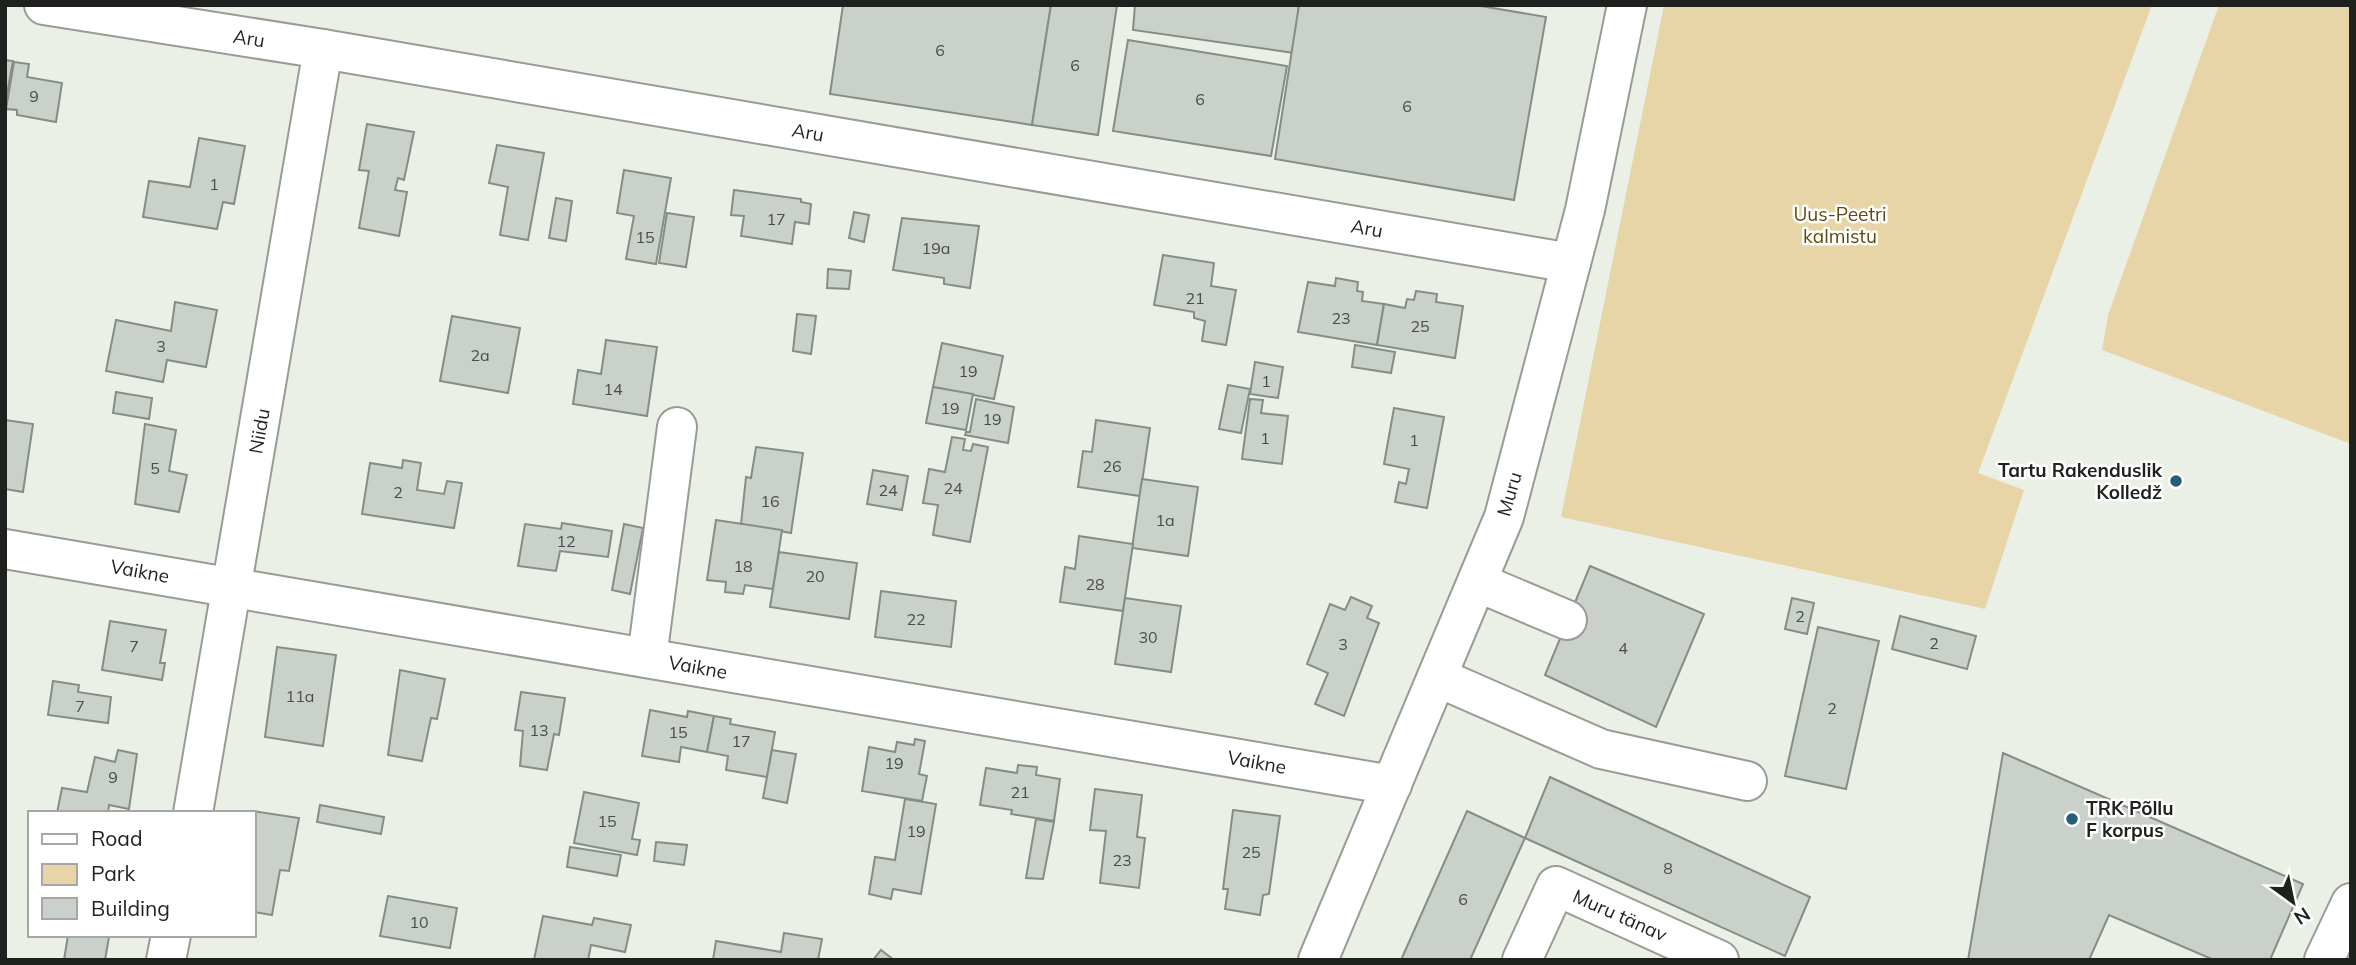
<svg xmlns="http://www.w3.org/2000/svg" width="2356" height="965" viewBox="0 0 2356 965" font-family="Mulish,sans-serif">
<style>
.green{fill:#e7d5a7}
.building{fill:#c9d1ca;stroke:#868d87;stroke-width:2}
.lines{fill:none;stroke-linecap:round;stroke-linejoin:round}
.minor-casing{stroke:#989c94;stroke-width:42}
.minor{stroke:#fff;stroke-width:38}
.poi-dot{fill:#245e77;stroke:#fff;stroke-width:2.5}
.labels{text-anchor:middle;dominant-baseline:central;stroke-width:5;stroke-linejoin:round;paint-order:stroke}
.number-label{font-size:16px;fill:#4a4d49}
.street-label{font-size:19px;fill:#1f211e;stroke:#fff}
.park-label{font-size:19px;fill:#5e4a0f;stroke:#fff}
.poi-label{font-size:19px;font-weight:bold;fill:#1f211e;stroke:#fff;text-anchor:end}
</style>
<rect width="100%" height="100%" fill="#ebf0e7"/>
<g class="green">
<polygon points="1664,5 2152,5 1978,473 2024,490 1985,609 1561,517"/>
<polygon points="2219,5 2351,5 2351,444 2102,350 2108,315"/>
</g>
<g class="building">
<polygon points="843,5 1051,5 1032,125 830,94"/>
<polygon points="1051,5 1117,5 1098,135 1032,125"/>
<polygon points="1135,5 1299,5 1294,53 1133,30"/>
<polygon points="1299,5 1475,5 1546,17 1514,200 1275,159"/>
<polygon points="1128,40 1287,66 1271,156 1113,131"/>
<polygon points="5,60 13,61 5,105"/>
<polygon points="14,62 29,64 27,77 62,83 56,122 17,115 17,110 6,109"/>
<polygon points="367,124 414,132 404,180 398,178 395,190 407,192 399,236 359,228 369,171 359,170"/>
<polygon points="199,138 245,146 234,204 223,202 217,229 143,217 149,181 190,187"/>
<polygon points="497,145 544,153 528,240 500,235 508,187 489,183"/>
<polygon points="624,170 671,178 656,264 626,259 634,216 617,213"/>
<polygon points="734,190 801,199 801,202 811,204 809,224 795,222 792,244 741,236 744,216 731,215"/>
<polygon points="556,198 572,201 566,241 549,238"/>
<polygon points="854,212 869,215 864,242 849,238"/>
<polygon points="667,213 694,217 686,267 659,263"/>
<polygon points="902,218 979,226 970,288 944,284 944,278 893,270"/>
<polygon points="1163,255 1214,263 1211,286 1236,290 1226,345 1202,341 1205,321 1194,318 1194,312 1154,305"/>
<polygon points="828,269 851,271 849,289 827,288"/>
<polygon points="1336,278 1358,282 1357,291 1363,292 1362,301 1384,304 1377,345 1298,332 1308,282 1335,286"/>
<polygon points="1416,291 1437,294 1436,302 1463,306 1455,358 1377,345 1384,304 1405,308 1407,299 1414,300"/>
<polygon points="175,302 217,310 206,367 167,360 163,382 106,371 116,320 171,331"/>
<polygon points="797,314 816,316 811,354 793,351"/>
<polygon points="452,316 520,328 508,393 440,381"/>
<polygon points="606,340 657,347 647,416 573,404 578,370 601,374"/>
<polygon points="942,343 1003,356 994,399 933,387"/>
<polygon points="1355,345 1395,352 1391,373 1352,367"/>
<polygon points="1255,362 1283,367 1278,398 1250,394"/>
<polygon points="1228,385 1250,389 1241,433 1219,429"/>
<polygon points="933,387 973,394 966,430 926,423"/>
<polygon points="116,392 152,398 149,419 113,413"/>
<polygon points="976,399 1014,407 1008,443 965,435 966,432 970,432"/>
<polygon points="1250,399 1263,400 1261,413 1288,416 1282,464 1242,459"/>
<polygon points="1394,408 1444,417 1427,508 1395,502 1399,482 1406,484 1409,469 1384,464"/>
<polygon points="5,420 33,424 23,492 5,489"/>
<polygon points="1096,420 1150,428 1140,496 1078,487 1083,451 1092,452"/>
<polygon points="145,424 176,430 169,471 187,475 179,512 135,504"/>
<polygon points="952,437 965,439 963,450 971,451 973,444 988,447 970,542 933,535 938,505 923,503 929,469 945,472"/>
<polygon points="756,447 803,453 791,533 741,524 746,477 751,478"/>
<polygon points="403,460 421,463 417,490 444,494 447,481 462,483 454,528 362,514 370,463 402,468"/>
<polygon points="873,470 908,476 902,510 867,504"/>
<polygon points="1142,479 1198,487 1188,556 1132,548"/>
<polygon points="716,520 782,530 773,589 745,585 743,594 725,592 726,582 707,580"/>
<polygon points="562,523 612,531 608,557 560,551 556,571 518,566 525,524 561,529"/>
<polygon points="624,524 643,528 630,594 612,590"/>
<polygon points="1079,536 1133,544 1123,611 1060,602 1065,567 1075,569"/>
<polygon points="779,552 857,563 849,619 770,607"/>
<polygon points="1590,566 1704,614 1656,727 1545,675"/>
<polygon points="881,591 956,601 951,647 875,637"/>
<polygon points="1351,597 1372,606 1367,618 1379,623 1344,716 1315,704 1328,673 1307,664 1330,604 1345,610"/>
<polygon points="1125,598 1181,606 1171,672 1115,664"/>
<polygon points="1792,598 1814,603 1807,634 1785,629"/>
<polygon points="1900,616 1976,636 1967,669 1892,649"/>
<polygon points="110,621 166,630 160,663 165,663 162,680 102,670"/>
<polygon points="1818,627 1879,641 1846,789 1785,776"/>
<polygon points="277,647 336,655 323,746 265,737"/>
<polygon points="400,670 445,679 437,719 431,718 422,761 388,755"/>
<polygon points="53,681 79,685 78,692 111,697 108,723 48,715"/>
<polygon points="521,692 565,698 559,735 554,734 547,770 520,766 523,731 515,730"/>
<polygon points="650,710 687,717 688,711 714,716 707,752 681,747 679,762 642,756"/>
<polygon points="714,716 731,719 730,724 775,732 767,777 726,770 728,756 707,752"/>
<polygon points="915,739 925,741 919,774 927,776 922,801 862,791 869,747 895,752 897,742 914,745"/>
<polygon points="118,750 137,754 129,809 109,805 108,813 57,813 62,788 87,792 95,757 115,762"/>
<polygon points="772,750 796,754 787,803 763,798"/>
<polygon points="2003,753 2303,884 2270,960 2214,960 2109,915 2089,960 1968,960"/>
<polygon points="1018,765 1037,767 1036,775 1060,779 1054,821 1011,814 1012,810 980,805 986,768 1017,773"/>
<polygon points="1550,777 1810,897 1785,956 1525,838"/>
<polygon points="1095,789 1142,795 1137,837 1145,838 1139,888 1100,883 1106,831 1090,830"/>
<polygon points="584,792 639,803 632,839 640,840 637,855 574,843"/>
<polygon points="905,799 936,804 921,894 893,889 891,899 869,894 875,857 895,860"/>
<polygon points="320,805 384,817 381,834 317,822"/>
<polygon points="1233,810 1280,816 1269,894 1263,895 1260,915 1225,909 1228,889 1223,889"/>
<polygon points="253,811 299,818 289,871 280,870 272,915 254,912"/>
<polygon points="1467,811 1525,838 1470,960 1401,960"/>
<polygon points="1036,819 1054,822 1043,879 1026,878"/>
<polygon points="656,842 687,845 684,865 654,861"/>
<polygon points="570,847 621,855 617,876 567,867"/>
<polygon points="388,896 457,908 450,948 380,936"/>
<polygon points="543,916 592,925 594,918 631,925 625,952 591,945 588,960 534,960"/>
<polygon points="784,933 822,939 818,960 713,960 716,941 781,952"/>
<polygon points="68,935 109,937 105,960 64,960"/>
<polygon points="881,950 894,960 873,960"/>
</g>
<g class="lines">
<g class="minor-casing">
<g id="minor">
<polyline points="44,5 323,49 1571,263"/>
<polyline points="5,549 1392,785"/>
<polyline points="1477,582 1567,620"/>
<polyline points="647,658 677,427"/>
<polyline points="1437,677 1601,749 1747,781"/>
<polyline points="193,813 323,49"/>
<polyline points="166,960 171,935"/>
<polyline points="1318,960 1504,517 1585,210 1627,5"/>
<polyline points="1522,960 1556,886 1719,960"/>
<polyline points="2324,960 2351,903"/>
</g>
</g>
<use href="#minor" class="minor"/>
</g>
<g class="poi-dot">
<circle cx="2176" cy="481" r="7"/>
<circle cx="2072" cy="819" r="7"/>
</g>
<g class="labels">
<g class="number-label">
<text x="940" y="50">6</text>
<text x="1075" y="65">6</text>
<text x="34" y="96">9</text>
<text x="1200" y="99">6</text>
<text x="1407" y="106">6</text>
<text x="214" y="184">1</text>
<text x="776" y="219">17</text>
<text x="645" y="237">15</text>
<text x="936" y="248">19a</text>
<text x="1195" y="298">21</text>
<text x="1341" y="318">23</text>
<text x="1420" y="326">25</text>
<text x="161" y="346">3</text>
<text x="480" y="355">2a</text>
<text x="968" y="371">19</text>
<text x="1266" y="381">1</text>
<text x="613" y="389">14</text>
<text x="950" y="408">19</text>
<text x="992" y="419">19</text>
<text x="1265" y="438">1</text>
<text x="1414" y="440">1</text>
<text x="1112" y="466">26</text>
<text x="155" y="468">5</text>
<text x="953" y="488">24</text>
<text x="888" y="490">24</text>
<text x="398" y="492">2</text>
<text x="770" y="501">16</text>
<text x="1165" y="520">1a</text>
<text x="566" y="541">12</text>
<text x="743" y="566">18</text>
<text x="815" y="576">20</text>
<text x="1095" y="584">28</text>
<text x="1800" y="616">2</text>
<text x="916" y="619">22</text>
<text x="1148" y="637">30</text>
<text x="1934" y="643">2</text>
<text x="1343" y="644">3</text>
<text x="134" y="646">7</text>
<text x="1623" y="648">4</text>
<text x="300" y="696">11a</text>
<text x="80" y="706">7</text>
<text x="1832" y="708">2</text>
<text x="539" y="730">13</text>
<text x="678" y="732">15</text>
<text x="741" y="741">17</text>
<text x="894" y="763">19</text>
<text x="113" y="777">9</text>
<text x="1020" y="792">21</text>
<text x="607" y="821">15</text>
<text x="916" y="831">19</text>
<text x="1251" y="852">25</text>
<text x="1122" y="860">23</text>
<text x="1668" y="868">8</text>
<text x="1463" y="899">6</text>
<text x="419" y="922">10</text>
</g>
<g class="street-label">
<text transform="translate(249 38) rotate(9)">Aru</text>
<text transform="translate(808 132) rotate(10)">Aru</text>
<text transform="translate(1367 228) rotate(10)">Aru</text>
<text transform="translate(259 431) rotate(-80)">Niidu</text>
<text transform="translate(1509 494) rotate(-74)">Muru</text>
<text transform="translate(140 571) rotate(10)">Vaikne</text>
<text transform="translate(698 667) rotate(10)">Vaikne</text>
<text transform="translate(1257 762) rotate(10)">Vaikne</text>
<text transform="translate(1620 915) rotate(24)">Muru tänav</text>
</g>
<g class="park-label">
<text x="1840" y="214">Uus-Peetri<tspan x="1840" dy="22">kalmistu</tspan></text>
</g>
<g class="poi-label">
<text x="2162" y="470">Tartu Rakenduslik<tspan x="2162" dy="22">Kolledž</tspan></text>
<text x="2086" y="808" text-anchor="start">TRK Põllu<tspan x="2086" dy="22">F korpus</tspan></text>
</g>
</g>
<rect width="2356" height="965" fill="none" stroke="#1f211e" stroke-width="14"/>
<rect x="28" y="811" width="228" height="126" fill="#ffffff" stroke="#a5a6a5" stroke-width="2"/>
<rect x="42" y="834" width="35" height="10" fill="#ffffff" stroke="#a5a6a5" stroke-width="2"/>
<text x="91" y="846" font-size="21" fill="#1f211e">Road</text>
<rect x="42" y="864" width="35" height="21" fill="#e7d5a7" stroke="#a5a6a5" stroke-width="2"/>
<text x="91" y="881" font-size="21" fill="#1f211e">Park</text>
<rect x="42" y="898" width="35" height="21" fill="#c9d1ca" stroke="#a5a6a5" stroke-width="2"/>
<text x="91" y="916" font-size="21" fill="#1f211e">Building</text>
<g transform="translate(2293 902) rotate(147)" stroke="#ffffff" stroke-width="5" paint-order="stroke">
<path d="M0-5L12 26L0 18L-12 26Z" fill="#1f211e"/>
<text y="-10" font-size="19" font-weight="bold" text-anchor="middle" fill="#1f211e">N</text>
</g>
</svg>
